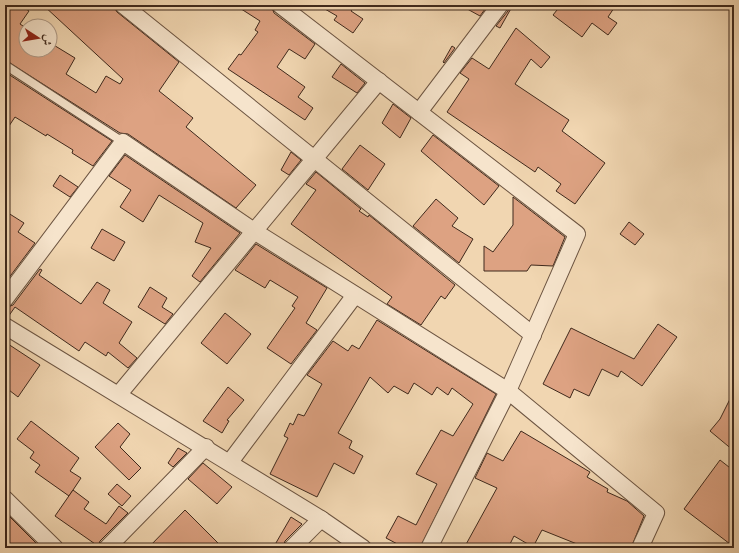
<svg xmlns="http://www.w3.org/2000/svg" width="739" height="553" viewBox="0 0 739 553" font-family="'Gentium Book Plus',Amiri,serif">
<style>
.building{fill:#dda282;stroke:#3f291c}
.lines{fill:none;stroke-linecap:round;stroke-linejoin:round}
.lane-casing{stroke:#6c5441;stroke-width:10}
.street-casing{stroke:#6c5441;stroke-width:18}
.lane{stroke:#f6e4cc;stroke-width:8}
.street{stroke:#f6e4cc;stroke-width:16}
</style>
<rect width="100%" height="100%" fill="#f1d6b1"/>
<filter id="stains"><feTurbulence type="fractalNoise" baseFrequency=".005" numOctaves="4"/><feColorMatrix values="0 0 0 0 .2 0 0 0 0 .09 0 0 0 0 .02 0 0 0 .5 -.17"/></filter>
<radialGradient id="worn" r=".72"><stop offset=".6" stop-color="#630" stop-opacity="0"/><stop offset="1" stop-color="#630" stop-opacity=".3"/></radialGradient>
<g class="building">
<polygon points="5,5 20,5 29,11 20,24 26,28 26,50 50,50 52,44 75,58 66,74 96,93 106,76 120,84 123,79 43,5 111,5 114,7 117,12 179,62 159,91 193,118 186,127 256,185 236,208 128,134 120,133 5,60"/>
<polygon points="235,5 271,5 274,13 315,44 305,59 289,49 277,67 305,87 298,97 313,108 305,120 228,69 239,54 241,55 258,32 255,30 260,21"/>
<polygon points="318,5 355,5 351,11 363,19 353,33 334,20 337,16"/>
<polygon points="460,5 488,5 480,16"/>
<polygon points="509,5 513,5 500,28 496,26 508,11"/>
<polygon points="561,5 616,5 608,17 617,23 608,35 592,23 582,37 553,15"/>
<polygon points="516,28 550,57 541,68 531,59 515,84 569,120 562,131 605,163 575,204 556,191 561,184 538,167 535,172 447,112 469,79 460,73 472,58 489,69"/>
<polygon points="452,46 455,48 444,63 443,62"/>
<polygon points="341,64 365,83 357,93 332,77"/>
<polygon points="5,72 112,141 93,166 72,153 73,150 47,134 46,136 15,117 5,132"/>
<polygon points="393,104 411,118 400,138 382,123"/>
<polygon points="433,135 499,186 484,205 421,151"/>
<polygon points="360,145 385,164 368,190 342,169"/>
<polygon points="291,152 301,160 289,175 281,170"/>
<polygon points="125,155 240,233 200,282 192,276 211,248 195,242 203,223 159,195 143,222 120,207 131,190 109,176"/>
<polygon points="316,172 361,209 359,211 368,217 369,215 455,285 445,299 441,296 421,325 387,304 392,297 291,224 316,190 306,184"/>
<polygon points="60,175 78,187 70,197 53,186"/>
<polygon points="513,197 565,237 553,266 531,265 527,271 484,271 484,246 493,252 513,225"/>
<polygon points="436,199 458,218 452,226 473,239 459,263 413,226"/>
<polygon points="5,211 24,223 18,232 35,243 5,283"/>
<polygon points="629,222 644,234 635,245 620,234"/>
<polygon points="102,229 125,242 114,261 91,248"/>
<polygon points="256,244 327,288 306,323 317,330 291,364 267,348 295,308 292,306 298,297 270,280 265,288 235,270"/>
<polygon points="40,269 42,270 39,275 81,304 97,282 110,290 103,303 132,322 119,343 137,358 128,368 108,352 106,356 85,342 79,351 15,307 8,317 5,317 5,308 13,305"/>
<polygon points="150,287 167,298 162,307 173,314 165,324 138,307"/>
<polygon points="225,313 251,334 227,364 201,343"/>
<polygon points="377,320 496,394 420,548 405,548 386,538 398,516 416,525 437,484 416,474 441,430 453,436 473,404 452,388 448,395 437,387 432,395 414,383 408,394 394,386 388,393 370,377 338,433 352,441 349,448 363,456 354,474 334,463 317,497 270,474 288,438 284,436 290,423 293,425 298,414 304,416 322,384 307,375 333,341 348,351 352,345 359,349"/>
<polygon points="658,324 677,337 642,386 621,371 618,377 602,369 589,396 574,389 570,398 543,384 571,328 634,359"/>
<polygon points="5,342 40,365 18,397 5,387"/>
<polygon points="228,387 244,400 227,420 229,421 222,433 203,421"/>
<polygon points="734,391 734,451 710,431 720,419"/>
<polygon points="31,421 79,458 70,471 81,478 69,496 35,472 40,465 30,458 34,452 17,439"/>
<polygon points="118,423 130,434 120,447 141,468 129,480 95,447"/>
<polygon points="521,431 590,472 587,477 608,489 607,492 627,501 644,516 631,548 587,548 542,530 533,547 514,536 508,548 464,548 497,488 475,478 487,453 503,461"/>
<polygon points="178,448 187,453 173,467 168,463"/>
<polygon points="720,460 734,471 734,547 684,509"/>
<polygon points="203,463 232,487 217,504 188,479"/>
<polygon points="117,484 131,496 122,506 108,494"/>
<polygon points="73,490 89,502 84,509 106,524 119,506 128,513 100,541 98,546 55,516"/>
<polygon points="185,510 223,548 148,548"/>
<polygon points="5,512 41,548 5,548"/>
<polygon points="291,517 302,524 285,541 283,548 273,548"/>
</g>
<g class="lines">
<g class="lane-casing">
<polyline id="lane" points="5,65 123,142"/>
</g>
<g class="street-casing">
<g id="street">
<polyline points="123,5 533,335"/>
<polyline points="280,5 577,234 508,391 429,548"/>
<polyline points="419,112 500,5"/>
<polyline points="5,299 123,142 254,231 508,391 656,513 640,548"/>
<polyline points="5,326 321,519 363,548"/>
<polyline points="119,394 379,81"/>
<polyline points="230,462 355,295"/>
<polyline points="5,499 55,548"/>
<polyline points="107,548 206,447"/>
<polyline points="292,548 321,519"/>
</g>
</g>
<use href="#lane" class="lane"/>
<use href="#street" class="street"/>
</g>
<rect width="739" height="553" fill="none" stroke="#f1d6b1" stroke-width="20"/>
<rect x="6" y="6" width="727" height="541" fill="none" stroke="#3f291c" stroke-width="2"/>
<rect x="10" y="10" width="719" height="533" fill="none" stroke="#3f291c"/>
<g transform="translate(38 38) rotate(102)"><circle r="19" fill="#f6e4cc" stroke="#ad9986"/>
<path d="M0-3L7 15L0 10L-7 15Z" fill="#8f2418"/>
<text y="-6" font-size="11" font-weight="bold" text-anchor="middle" fill="#3f291c">ش</text>
</g>
<rect width="100%" height="100%" filter="url(#stains)"/>
<rect width="100%" height="100%" fill="url(#worn)"/>
</svg>
